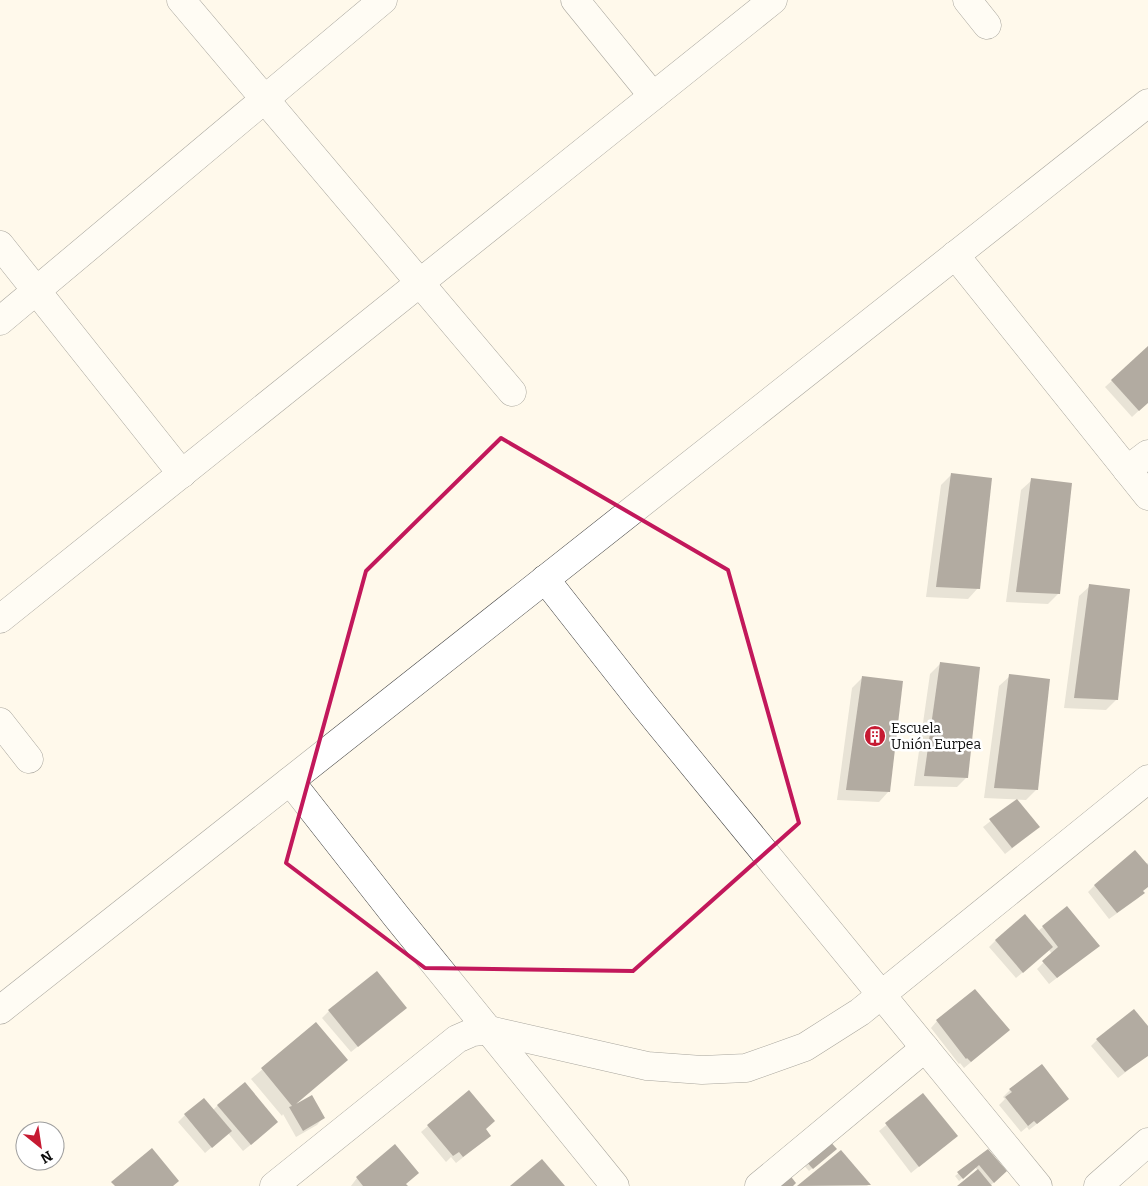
<svg xmlns="http://www.w3.org/2000/svg" width="1148" height="1186" viewBox="0 0 1148 1186" font-family="Bitter,serif">
<style>
.shadow{fill:#0003}
.building{fill:#554c48}
.lines{fill:none;stroke-linecap:round;stroke-linejoin:round}
.minor-casing{stroke:#3f3f3f;stroke-width:29}
.minor{stroke:#fff;stroke-width:28}
.marked{fill:none;stroke:#c2185b;stroke-width:4;stroke-linejoin:round}
.labels{text-anchor:middle;dominant-baseline:central;stroke-width:5;stroke-linejoin:round;paint-order:stroke}
.poi-label{font-size:14px;fill:#0c0c0c;stroke:#fff;text-anchor:start}
</style>
<rect width="100%" height="100%" fill="#fff9eb"/>
<g class="shadow">
<polygon points="1148,348 1148,402 1132,417 1105,387"/>
<polygon points="951,475 978,588 968,599 926,597 941,485"/>
<polygon points="1032,480 1059,593 1048,604 1006,602 1021,490"/>
<polygon points="1090,586 1117,699 1106,710 1064,708 1079,596"/>
<polygon points="940,664 967,777 957,787 914,786 930,674"/>
<polygon points="1010,676 1037,789 1026,800 984,798 999,686"/>
<polygon points="862,678 889,791 879,802 837,800 852,688"/>
<polygon points="1016,801 1039,827 1005,854 983,827"/>
<polygon points="1148,863 1148,886 1142,891 1143,893 1137,899 1109,919 1088,892 1095,885"/>
<polygon points="1043,927 1098,946 1049,984 1037,969 1052,954 1049,950 1016,978 989,947 996,940 1038,931"/>
<polygon points="329,1011 398,1014 351,1052 322,1018"/>
<polygon points="937,1021 1001,1037 964,1068 960,1063 959,1064 931,1028"/>
<polygon points="316,1024 346,1060 296,1103 323,1118 317,1125 296,1137 283,1114 282,1116 251,1079"/>
<polygon points="1148,1028 1148,1055 1118,1078 1091,1046 1097,1040"/>
<polygon points="1010,1090 1061,1105 1029,1130 1027,1127 1021,1132 999,1105 1005,1099 1003,1097"/>
<polygon points="923,1095 956,1136 911,1173 879,1131"/>
<polygon points="218,1105 270,1129 243,1151 228,1133 205,1153 178,1122 185,1115 213,1110"/>
<polygon points="428,1126 484,1130 490,1136 456,1163 451,1157 446,1162 421,1132"/>
<polygon points="395,1146 406,1186 351,1186 357,1178"/>
<polygon points="988,1150 1002,1174 990,1186 959,1186 978,1171 975,1167 959,1181 955,1176"/>
<polygon points="832,1152 809,1171 801,1162"/>
<polygon points="841,1152 868,1186 799,1186"/>
</g>
<g class="building">
<polygon points="1148,346 1148,403 1139,411 1111,380"/>
<polygon points="951,473 992,478 980,589 936,587"/>
<polygon points="1031,478 1072,483 1060,594 1016,592"/>
<polygon points="1089,584 1130,589 1118,700 1074,698"/>
<polygon points="940,662 980,667 968,778 924,776"/>
<polygon points="1009,674 1050,679 1038,790 994,788"/>
<polygon points="862,676 903,681 890,792 846,790"/>
<polygon points="1017,799 1040,827 1012,848 989,819"/>
<polygon points="1135,850 1148,865 1148,887 1143,891 1145,893 1117,913 1094,885"/>
<polygon points="1067,906 1100,946 1057,978 1042,961 1058,947 1042,926"/>
<polygon points="1025,914 1053,947 1023,973 995,940"/>
<polygon points="377,971 407,1008 358,1047 328,1010"/>
<polygon points="975,989 1010,1030 971,1062 967,1058 966,1059 936,1020"/>
<polygon points="1134,1009 1148,1026 1148,1056 1125,1072 1096,1039"/>
<polygon points="316,1022 348,1060 296,1104 312,1095 325,1118 303,1131 289,1107 292,1106 261,1068"/>
<polygon points="1042,1064 1069,1099 1037,1124 1034,1121 1028,1126 1005,1097 1012,1092 1009,1089"/>
<polygon points="245,1082 278,1122 251,1145 217,1105"/>
<polygon points="469,1090 495,1121 486,1129 491,1136 463,1157 459,1152 453,1156 427,1125"/>
<polygon points="923,1093 958,1136 919,1167 885,1123"/>
<polygon points="204,1098 232,1131 212,1148 184,1114"/>
<polygon points="827,1138 837,1149 813,1169 803,1158"/>
<polygon points="395,1144 419,1173 406,1184 408,1186 363,1186 356,1177"/>
<polygon points="152,1148 179,1181 173,1186 115,1186 111,1182"/>
<polygon points="988,1149 1007,1171 994,1183 979,1165 963,1179 957,1172"/>
<polygon points="841,1150 871,1185 797,1186"/>
<polygon points="542,1159 565,1186 510,1186"/>
<polygon points="978,1169 992,1186 957,1186"/>
<polygon points="788,1173 796,1183 793,1186 773,1186"/>
</g>
<g class="lines">
<g class="minor-casing">
<g id="minor">
<polyline points="181,0 512,392"/>
<polyline points="575,0 653,96"/>
<polyline points="967,0 987,25"/>
<polyline points="0,245 182,474"/>
<polyline points="955,255 1148,496"/>
<polyline points="0,321 383,0"/>
<polyline points="1127,470 1148,454"/>
<polyline points="545,579 644,705 1038,1186"/>
<polyline points="0,619 773,0"/>
<polyline points="0,722 29,759"/>
<polyline points="290,781 396,916 615,1186"/>
<polyline points="0,1010 1148,103"/>
<polyline points="274,1186 457,1039 473,1032 489,1030 647,1066 702,1070 746,1068 805,1047 860,1012 1148,779"/>
<polyline points="759,1186 925,1048"/>
<polyline points="1098,1186 1148,1142"/>
</g>
</g>
<use href="#minor" class="minor"/>
</g>
<path d="M0 0H1148V1186H0ZM501 438 728 570 799 823 633 971 425 968 286 863 366 571Z" fill="#fff9eb" fill-opacity=".55" fill-rule="evenodd"/>
<path class="marked" d="M501 438 728 570 799 823 633 971 425 968 286 863 366 571Z"/>
<defs>
<g id="building-disc" transform="scale(1.125)"><circle r="9.5" fill="#c61a32" stroke="#fff"/><path d="M-4-6H4V6H1V3H-1V6H-4ZM-2.5-4.3h1.7v1.8h-1.7ZM.8-4.3h1.7v1.8H.8ZM-2.5-1h1.7V.8h-1.7ZM.8-1h1.7V.8H.8Z" fill="#fff"/></g>
</defs>
<g fill-rule="evenodd">
<use href="#building-disc" x="875" y="736"/>
</g>
<g class="labels">
<g class="poi-label">
<text x="891" y="728">Escuela<tspan x="891" dy="16">Unión Eurpea</tspan></text>
</g>
</g>
<g transform="translate(40 1146) rotate(150)"><circle r="24" fill="#ffffff" stroke="#9e9e9e"/>
<path d="M0-4L9 19L0 12L-9 19Z" fill="#c61a32"/>
<text y="-8" font-size="14" font-weight="bold" text-anchor="middle" fill="#0c0c0c">N</text>
</g>
</svg>
